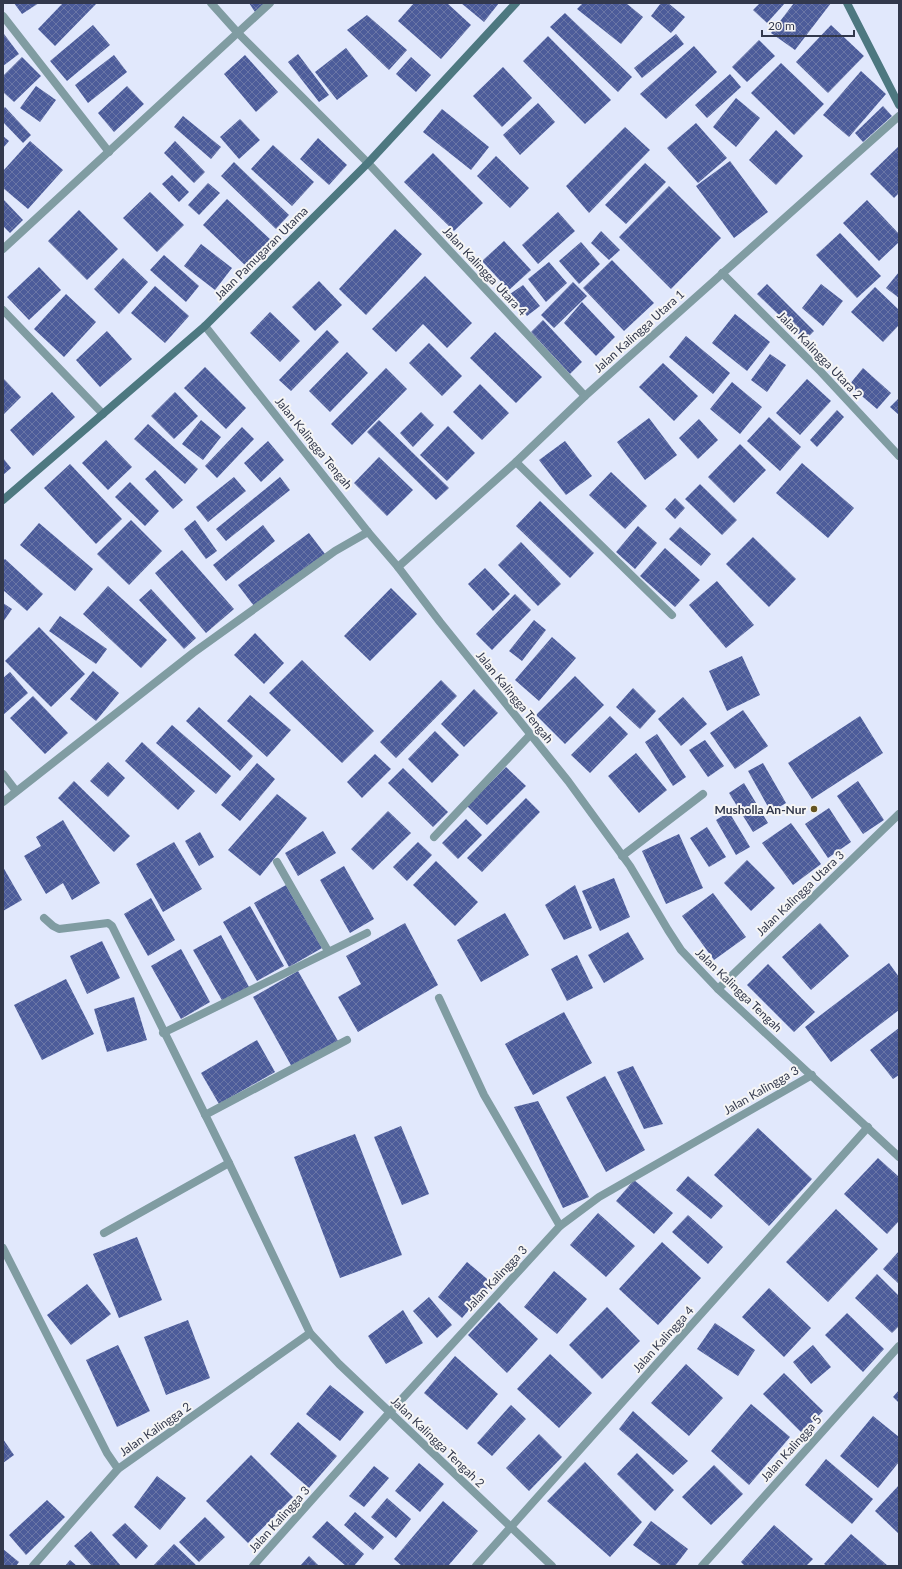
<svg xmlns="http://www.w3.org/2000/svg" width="902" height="1569" viewBox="0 0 902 1569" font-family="Lato,sans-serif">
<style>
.building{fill:url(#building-cross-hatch)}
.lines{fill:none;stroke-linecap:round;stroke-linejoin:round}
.lane{stroke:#809ca2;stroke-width:8}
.street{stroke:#809ca2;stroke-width:8}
.secondary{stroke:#4d7880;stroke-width:8}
.poi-dot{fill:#655422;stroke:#f5f5f5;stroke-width:1.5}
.labels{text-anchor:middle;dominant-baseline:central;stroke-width:4;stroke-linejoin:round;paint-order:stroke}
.street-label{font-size:12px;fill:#32384c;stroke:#f5f5f5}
.poi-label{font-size:12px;font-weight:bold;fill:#32384c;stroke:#f5f5f5;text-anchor:end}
</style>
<defs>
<pattern id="building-cross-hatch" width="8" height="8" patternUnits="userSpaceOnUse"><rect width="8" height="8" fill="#4c5c9a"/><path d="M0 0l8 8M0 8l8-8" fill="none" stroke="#6a76a6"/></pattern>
</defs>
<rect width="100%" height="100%" fill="#e1e8fc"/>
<g class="building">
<polygon points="14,3 39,3 22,14"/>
<polygon points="63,3 97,3 55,46 38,29"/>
<polygon points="249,3 267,3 255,12"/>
<polygon points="414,3 447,3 471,25 441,59 398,21"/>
<polygon points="461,3 499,3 484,22"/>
<polygon points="583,3 626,3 643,17 621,44 577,9"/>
<polygon points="661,3 668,3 685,17 671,33 651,16"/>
<polygon points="760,3 785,3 767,23 753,10"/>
<polygon points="794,3 831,3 795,50 771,33"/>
<polygon points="565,13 632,77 618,92 550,27"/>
<polygon points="367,15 407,50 389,70 347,30"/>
<polygon points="93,25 110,45 67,81 50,61"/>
<polygon points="831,25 864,56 828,93 796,62"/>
<polygon points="4,34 19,54 3,66 3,35"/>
<polygon points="676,34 684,44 642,78 634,68"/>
<polygon points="548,36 611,100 585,124 523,61"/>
<polygon points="759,40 775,56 747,82 732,67"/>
<polygon points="694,46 717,72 666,119 640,94"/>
<polygon points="346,48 368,76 337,100 315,72"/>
<polygon points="298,54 329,95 319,102 288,62"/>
<polygon points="114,55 127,72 88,103 75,85"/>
<polygon points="245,55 278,92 256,112 224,74"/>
<polygon points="22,57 41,76 14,102 3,92 3,76"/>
<polygon points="411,57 431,75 416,92 396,74"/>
<polygon points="781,63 824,104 794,135 751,93"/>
<polygon points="503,67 532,98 502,127 473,96"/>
<polygon points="861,71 886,94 849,137 823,115"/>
<polygon points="730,74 741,87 707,118 695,105"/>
<polygon points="36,86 56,100 40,122 20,108"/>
<polygon points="127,86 144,104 114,132 98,113"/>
<polygon points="736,98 760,118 736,147 713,127"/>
<polygon points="538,103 555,122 520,155 503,135"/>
<polygon points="883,106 892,116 863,142 855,133"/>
<polygon points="5,107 31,135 23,143 3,122 3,109"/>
<polygon points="442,109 489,147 471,170 423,132"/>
<polygon points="183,116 221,147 211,159 174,127"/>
<polygon points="240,119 260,140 239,159 220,137"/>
<polygon points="696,123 727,158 698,183 667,148"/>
<polygon points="625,127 650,150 589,213 566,186"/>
<polygon points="776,130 803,156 776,185 749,160"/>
<polygon points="3,136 9,141 3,148"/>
<polygon points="318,138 347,165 329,185 300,159"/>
<polygon points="30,141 63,170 28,209 3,188 3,171"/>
<polygon points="175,141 205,172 194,183 164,153"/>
<polygon points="273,145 314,182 292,206 251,169"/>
<polygon points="899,146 899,193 894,198 870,174"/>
<polygon points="433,153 483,203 454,231 404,182"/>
<polygon points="496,156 529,188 510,208 477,176"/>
<polygon points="730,161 768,212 734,238 696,186"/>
<polygon points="234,162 289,215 276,229 221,176"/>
<polygon points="645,163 666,182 626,224 605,205"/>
<polygon points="172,175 189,192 179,202 162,184"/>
<polygon points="208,183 220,193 199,215 188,205"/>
<polygon points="669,186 721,238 671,289 619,237"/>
<polygon points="150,192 184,225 157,252 123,218"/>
<polygon points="3,199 23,220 10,233 3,226"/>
<polygon points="227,199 272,241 247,267 203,225"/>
<polygon points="867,200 899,234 899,242 879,261 843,223"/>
<polygon points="79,210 118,249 87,280 48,241"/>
<polygon points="558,212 575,231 538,264 522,245"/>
<polygon points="395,229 422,254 366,315 339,289"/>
<polygon points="601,231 620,250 609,260 591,243"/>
<polygon points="840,233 881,276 857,298 816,255"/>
<polygon points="504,241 531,270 509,290 482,261"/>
<polygon points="581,242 600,264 579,284 559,261"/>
<polygon points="201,244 232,268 215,290 184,266"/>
<polygon points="164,255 199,286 186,302 150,270"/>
<polygon points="123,258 148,282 119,314 94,289"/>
<polygon points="612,260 654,303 624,331 583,288"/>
<polygon points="549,262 567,283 546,302 528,279"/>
<polygon points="39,267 61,290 29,320 7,297"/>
<polygon points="899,272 899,298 886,288"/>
<polygon points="425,276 472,323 447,348 423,324 396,352 372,329"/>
<polygon points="319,281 342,305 315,331 292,307"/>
<polygon points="573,282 587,296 554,328 541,315"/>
<polygon points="767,284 814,331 805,340 757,294"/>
<polygon points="821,284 843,301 823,326 802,308"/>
<polygon points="523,285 540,306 527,316 510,294"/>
<polygon points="155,286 189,316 165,343 131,313"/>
<polygon points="875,287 899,310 899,325 883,342 851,312"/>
<polygon points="66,294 96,322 64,357 34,329"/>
<polygon points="582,302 615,337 596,356 564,323"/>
<polygon points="270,312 300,341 280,362 250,333"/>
<polygon points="735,314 770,342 747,371 712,343"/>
<polygon points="543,320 582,362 570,374 531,332"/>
<polygon points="327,330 339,342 291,391 279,380"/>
<polygon points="107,331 132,359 100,387 76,360"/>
<polygon points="495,332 542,377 516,403 470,358"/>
<polygon points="686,336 730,373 713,394 669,357"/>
<polygon points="429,343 462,376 442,396 409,363"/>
<polygon points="347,352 368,373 330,412 309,391"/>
<polygon points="770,354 786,365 767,392 751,380"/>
<polygon points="663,363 698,396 674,421 639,387"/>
<polygon points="205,367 246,408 226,429 184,388"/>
<polygon points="386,368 407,389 352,445 331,424"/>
<polygon points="863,368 891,393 877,409 849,385"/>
<polygon points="3,378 21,397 3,415"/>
<polygon points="807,379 831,401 800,435 776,413"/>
<polygon points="732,382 762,407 740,434 710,409"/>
<polygon points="480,384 509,413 482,440 453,412"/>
<polygon points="52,392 75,417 33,456 10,430"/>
<polygon points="175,392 198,416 174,439 151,416"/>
<polygon points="899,398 899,415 890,407"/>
<polygon points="837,410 844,417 817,447 810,440"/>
<polygon points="421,412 434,425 413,447 400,433"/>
<polygon points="769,417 801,447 780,471 747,441"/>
<polygon points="649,418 677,455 645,480 617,442"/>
<polygon points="699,419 718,440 698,459 679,438"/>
<polygon points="201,420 221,437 203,460 182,444"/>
<polygon points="379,420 449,488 436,500 367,432"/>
<polygon points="148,424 198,469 185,484 134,439"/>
<polygon points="448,426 475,453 447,481 420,455"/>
<polygon points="242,427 254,439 217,478 205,466"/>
<polygon points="106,440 132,467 108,490 82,463"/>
<polygon points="268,441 284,460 261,482 244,463"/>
<polygon points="565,441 592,476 566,495 539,460"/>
<polygon points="740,444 766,470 734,503 708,477"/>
<polygon points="379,457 413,490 387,516 354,483"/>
<polygon points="3,458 11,468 3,475"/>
<polygon points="802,463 854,508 828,538 776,493"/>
<polygon points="70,464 122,519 96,544 44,488"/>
<polygon points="155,470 183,500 173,509 145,479"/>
<polygon points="611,472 647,506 625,529 589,495"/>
<polygon points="234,477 246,491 208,522 196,507"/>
<polygon points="280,477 290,490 226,541 216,529"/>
<polygon points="130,482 159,511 145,526 115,497"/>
<polygon points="700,484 737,520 722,535 685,499"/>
<polygon points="675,498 685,508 675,519 665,509"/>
<polygon points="540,501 594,553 570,578 516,526"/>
<polygon points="131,520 162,551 129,585 97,554"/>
<polygon points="195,520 217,551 206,559 184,529"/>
<polygon points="39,523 93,569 75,591 20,545"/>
<polygon points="263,525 275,541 226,581 213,565"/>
<polygon points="638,526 657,543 635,569 616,552"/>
<polygon points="680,527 711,554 701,566 669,539"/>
<polygon points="309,533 325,554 254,606 238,585"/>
<polygon points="753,537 796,579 769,607 726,564"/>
<polygon points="521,542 561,584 538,606 498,565"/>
<polygon points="665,548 700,580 675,607 640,576"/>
<polygon points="182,550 234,609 206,633 155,573"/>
<polygon points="5,559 43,594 27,611 3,590 3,561"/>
<polygon points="485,568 510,594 493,611 468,584"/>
<polygon points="717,581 754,625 726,648 689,605"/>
<polygon points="108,586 167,640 141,668 83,614"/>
<polygon points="391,588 417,614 370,661 344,636"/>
<polygon points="151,589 196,638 184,649 139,600"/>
<polygon points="515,594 531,610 492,650 476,634"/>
<polygon points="3,603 12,609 3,622"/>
<polygon points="60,616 107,649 96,664 49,631"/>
<polygon points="534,620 546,630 522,661 509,651"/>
<polygon points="39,627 85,674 51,707 5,661"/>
<polygon points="255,633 284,663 264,684 234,655"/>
<polygon points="552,637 576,658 539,701 515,680"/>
<polygon points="742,656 760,695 727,711 709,671"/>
<polygon points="302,660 374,731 342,763 269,693"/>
<polygon points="93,671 119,693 96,721 70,699"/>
<polygon points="10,672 28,693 3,715 3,678"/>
<polygon points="575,676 604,705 565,744 536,715"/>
<polygon points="441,680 457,696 396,758 380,742"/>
<polygon points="633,688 656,711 640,729 616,707"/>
<polygon points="474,689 498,713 464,747 441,724"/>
<polygon points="250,695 291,730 267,757 227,721"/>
<polygon points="33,696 68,733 45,754 10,718"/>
<polygon points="683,697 707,724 681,746 658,719"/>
<polygon points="199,707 253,756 240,771 186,721"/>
<polygon points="743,710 768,746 735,769 710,733"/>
<polygon points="610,716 628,734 590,773 571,755"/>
<polygon points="860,716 883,753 812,799 788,763"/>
<polygon points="172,725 231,776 216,794 156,743"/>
<polygon points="435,731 459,755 432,783 408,759"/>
<polygon points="657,734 686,777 673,786 645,742"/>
<polygon points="705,740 724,766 708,777 689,750"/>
<polygon points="142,742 195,791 178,810 125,761"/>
<polygon points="636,753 667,790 639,813 608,776"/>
<polygon points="375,754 391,769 362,798 347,782"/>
<polygon points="108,762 125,778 108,797 90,781"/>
<polygon points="257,763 275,779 240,821 221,805"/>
<polygon points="763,763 786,803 771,812 748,771"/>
<polygon points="506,767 526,786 487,825 467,806"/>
<polygon points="403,768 448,812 433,827 388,783"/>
<polygon points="74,781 130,836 114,852 58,798"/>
<polygon points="858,781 884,820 863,834 837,796"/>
<polygon points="744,783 768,823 753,832 729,793"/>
<polygon points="277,794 307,818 260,876 228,850"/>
<polygon points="526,798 540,812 482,872 467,858"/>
<polygon points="829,808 851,842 828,858 805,824"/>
<polygon points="388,811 411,833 373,870 351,849"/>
<polygon points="729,812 750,847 736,855 716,820"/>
<polygon points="466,819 482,835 458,859 442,843"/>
<polygon points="63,820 100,883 72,900 63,883 46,894 24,856 41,846 36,837"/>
<polygon points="791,823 821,864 793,885 762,843"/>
<polygon points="707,827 726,857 709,867 690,838"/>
<polygon points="323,831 336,853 298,876 285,853"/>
<polygon points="200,832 214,857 199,866 185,841"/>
<polygon points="679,834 703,888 666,904 642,851"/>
<polygon points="174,842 202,889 163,912 136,864"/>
<polygon points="418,842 432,855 407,881 393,867"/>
<polygon points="747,860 775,888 751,911 724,883"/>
<polygon points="436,861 478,902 455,926 413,885"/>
<polygon points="344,866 374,919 350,933 320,880"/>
<polygon points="3,867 22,900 3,911"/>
<polygon points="614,878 630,917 600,931 582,891"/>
<polygon points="286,885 322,948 289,967 254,903"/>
<polygon points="575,885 592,928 564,940 545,905"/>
<polygon points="713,893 746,937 714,960 682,916"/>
<polygon points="151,898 175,940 148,956 124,914"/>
<polygon points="250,906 284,966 257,981 223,922"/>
<polygon points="505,913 529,955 481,982 457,940"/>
<polygon points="405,923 438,985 358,1032 338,997 361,984 346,956"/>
<polygon points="820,923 849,956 811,990 782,957"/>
<polygon points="628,932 644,959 604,983 588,955"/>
<polygon points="221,935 249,987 223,1002 193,950"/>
<polygon points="102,941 120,978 87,994 70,956"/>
<polygon points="181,949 210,1002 181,1019 151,966"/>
<polygon points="577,955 593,988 567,1001 551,969"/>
<polygon points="889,963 899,977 899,1010 831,1062 805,1027"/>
<polygon points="768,964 815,1012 794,1032 747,985"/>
<polygon points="298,971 338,1041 292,1067 253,997"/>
<polygon points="66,979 94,1034 42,1060 14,1005"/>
<polygon points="134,997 147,1040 107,1052 94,1009"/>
<polygon points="564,1012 592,1063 533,1095 505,1044"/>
<polygon points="899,1028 899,1075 893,1079 870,1050"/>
<polygon points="257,1040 275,1072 219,1104 201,1073"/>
<polygon points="633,1066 663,1124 644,1129 617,1072"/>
<polygon points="605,1076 645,1150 606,1172 566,1097"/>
<polygon points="538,1101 589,1197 563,1208 514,1107"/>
<polygon points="401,1126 429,1194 402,1205 374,1137"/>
<polygon points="758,1128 812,1179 769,1226 714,1175"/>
<polygon points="355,1134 402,1255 340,1278 294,1157"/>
<polygon points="878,1158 899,1177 899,1221 887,1234 844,1194"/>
<polygon points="688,1176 723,1206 711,1219 676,1190"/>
<polygon points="634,1180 673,1213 654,1234 616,1201"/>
<polygon points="836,1209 878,1249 828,1302 786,1262"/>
<polygon points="598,1213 635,1246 606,1277 570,1245"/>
<polygon points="688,1215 723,1247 708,1264 672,1232"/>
<polygon points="137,1237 162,1300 119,1318 93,1254"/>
<polygon points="662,1242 701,1278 658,1325 619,1289"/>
<polygon points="899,1251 899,1284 883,1269"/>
<polygon points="467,1262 492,1283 462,1318 438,1297"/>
<polygon points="554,1271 587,1299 557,1334 524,1307"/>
<polygon points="877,1274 899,1296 899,1326 892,1333 855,1298"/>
<polygon points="87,1284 111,1314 71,1345 47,1315"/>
<polygon points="769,1288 811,1328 784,1357 742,1317"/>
<polygon points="429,1297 452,1325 437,1338 413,1311"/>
<polygon points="499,1302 538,1339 507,1373 468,1335"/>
<polygon points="607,1307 640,1341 602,1379 569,1345"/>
<polygon points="403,1310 423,1343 386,1364 368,1336"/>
<polygon points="847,1313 884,1349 863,1372 825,1335"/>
<polygon points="188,1320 210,1378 166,1395 144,1337"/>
<polygon points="715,1323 755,1350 738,1376 697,1349"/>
<polygon points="118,1345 150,1411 117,1427 86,1360"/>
<polygon points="813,1345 831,1367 811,1384 793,1362"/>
<polygon points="550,1354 592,1393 559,1428 517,1389"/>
<polygon points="455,1356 498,1394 467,1430 424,1393"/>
<polygon points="686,1364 723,1398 689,1436 651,1403"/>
<polygon points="784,1373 823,1411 802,1433 763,1394"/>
<polygon points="330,1385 364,1412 340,1441 306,1414"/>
<polygon points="899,1390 899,1403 893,1397"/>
<polygon points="751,1404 790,1437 749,1485 711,1451"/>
<polygon points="511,1405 526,1419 492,1456 477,1443"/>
<polygon points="633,1411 688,1461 673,1475 619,1429"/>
<polygon points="873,1416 899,1437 899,1462 878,1488 840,1456"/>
<polygon points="298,1422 337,1456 309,1488 270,1454"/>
<polygon points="539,1434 562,1457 529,1491 506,1468"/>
<polygon points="3,1439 14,1455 3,1463"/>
<polygon points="637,1453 674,1490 655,1511 617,1474"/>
<polygon points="251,1455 293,1497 248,1543 206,1501"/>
<polygon points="826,1459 873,1499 852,1524 805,1485"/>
<polygon points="585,1462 642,1522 610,1557 547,1501"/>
<polygon points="419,1463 444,1484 420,1512 395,1491"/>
<polygon points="714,1465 743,1494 711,1525 682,1497"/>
<polygon points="374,1466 389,1478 364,1507 349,1496"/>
<polygon points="157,1476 186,1498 160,1530 134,1507"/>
<polygon points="899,1485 899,1534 875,1511"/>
<polygon points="387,1498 411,1519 396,1538 371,1517"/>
<polygon points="47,1500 65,1517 26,1555 9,1535"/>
<polygon points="443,1501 478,1531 448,1566 402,1566 394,1559"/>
<polygon points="355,1512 384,1537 373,1550 344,1525"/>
<polygon points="205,1517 225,1537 199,1562 179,1542"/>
<polygon points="327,1521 364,1554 354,1566 346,1566 312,1537"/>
<polygon points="651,1521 688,1549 675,1566 662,1566 633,1545"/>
<polygon points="125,1523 148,1546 136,1559 112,1535"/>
<polygon points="774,1525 813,1559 806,1566 745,1566 741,1562"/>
<polygon points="91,1531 121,1566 92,1566 74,1546"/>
<polygon points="851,1534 888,1566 827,1566 824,1564"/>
<polygon points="174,1544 197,1566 153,1566"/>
<polygon points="3,1549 19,1562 16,1566 3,1566"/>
<polygon points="309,1556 319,1566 300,1566"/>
<polygon points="70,1560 77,1566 65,1566"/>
</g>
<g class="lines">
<g class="lane">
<polyline points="104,1233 229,1163"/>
<polyline points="3,1248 107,1453 118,1469"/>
</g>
<g class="street">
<polyline points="211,3 237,32 368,163 585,396"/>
<polyline points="3,16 109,152"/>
<polyline points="3,249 270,3"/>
<polyline points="722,273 821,372 899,456"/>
<polyline points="3,310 103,414"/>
<polyline points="205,326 368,532 398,567 440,622 568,781 630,866 668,930 681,950 718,989 899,1157"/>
<polyline points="516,462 672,615"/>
<polyline points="398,567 516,462 585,396 899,116"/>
<polyline points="3,774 16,791"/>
<polyline points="3,802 193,653 335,551 368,532"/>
<polyline points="434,837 530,735"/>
<polyline points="622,856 703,794"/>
<polyline points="277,862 328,951"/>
<polyline points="44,918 53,926 59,929 108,923 112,926 229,1163 310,1333 339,1364 552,1566"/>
<polyline points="718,989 899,814"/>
<polyline points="439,998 484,1095 560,1226"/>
<polyline points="163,1033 367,933"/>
<polyline points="205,1115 347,1040"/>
<polyline points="33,1566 118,1469 310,1333"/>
<polyline points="253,1566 390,1412 560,1226 599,1197 812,1075"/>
<polyline points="476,1566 868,1127"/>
<polyline points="702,1566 899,1346"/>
</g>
<g class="secondary">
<polyline points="847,3 899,105"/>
<polyline points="3,500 205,326 368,163 516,3"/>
</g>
</g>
<circle class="poi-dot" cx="814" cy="809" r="4"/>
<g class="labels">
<g class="street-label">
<text transform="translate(261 253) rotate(-45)">Jalan Pamugaran Utama</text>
<text transform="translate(485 271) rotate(47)">Jalan Kalingga Utara 4</text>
<text transform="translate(639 331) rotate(-42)">Jalan Kalingga Utara 1</text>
<text transform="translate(820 355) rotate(46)">Jalan Kalingga Utara 2</text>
<text transform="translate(314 443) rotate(51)">Jalan Kalingga Tengah</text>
<text transform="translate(515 697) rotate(51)">Jalan Kalingga Tengah</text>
<text transform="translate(800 893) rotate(-44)">Jalan Kalingga Utara 3</text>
<text transform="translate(739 990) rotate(44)">Jalan Kalingga Tengah</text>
<text transform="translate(761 1090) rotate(-30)">Jalan Kalingga 3</text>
<text transform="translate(496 1278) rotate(-47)">Jalan Kalingga 3</text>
<text transform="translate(663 1339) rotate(-48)">Jalan Kalingga 4</text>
<text transform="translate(155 1429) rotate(-35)">Jalan Kalingga 2</text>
<text transform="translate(438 1442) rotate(44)">Jalan Kalingga Tengah 2</text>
<text transform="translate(791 1448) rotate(-48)">Jalan Kalingga 5</text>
<text transform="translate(279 1519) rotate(-48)">Jalan Kalingga 3</text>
</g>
<g class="poi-label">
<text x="806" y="809">Musholla An-Nur</text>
</g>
</g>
<rect width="902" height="1569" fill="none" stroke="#32384c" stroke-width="8"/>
<path d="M762 30v6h92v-6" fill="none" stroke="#32384c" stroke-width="2"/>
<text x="768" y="30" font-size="12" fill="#32384c" stroke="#f5f5f5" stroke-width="3" paint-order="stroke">20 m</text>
</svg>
